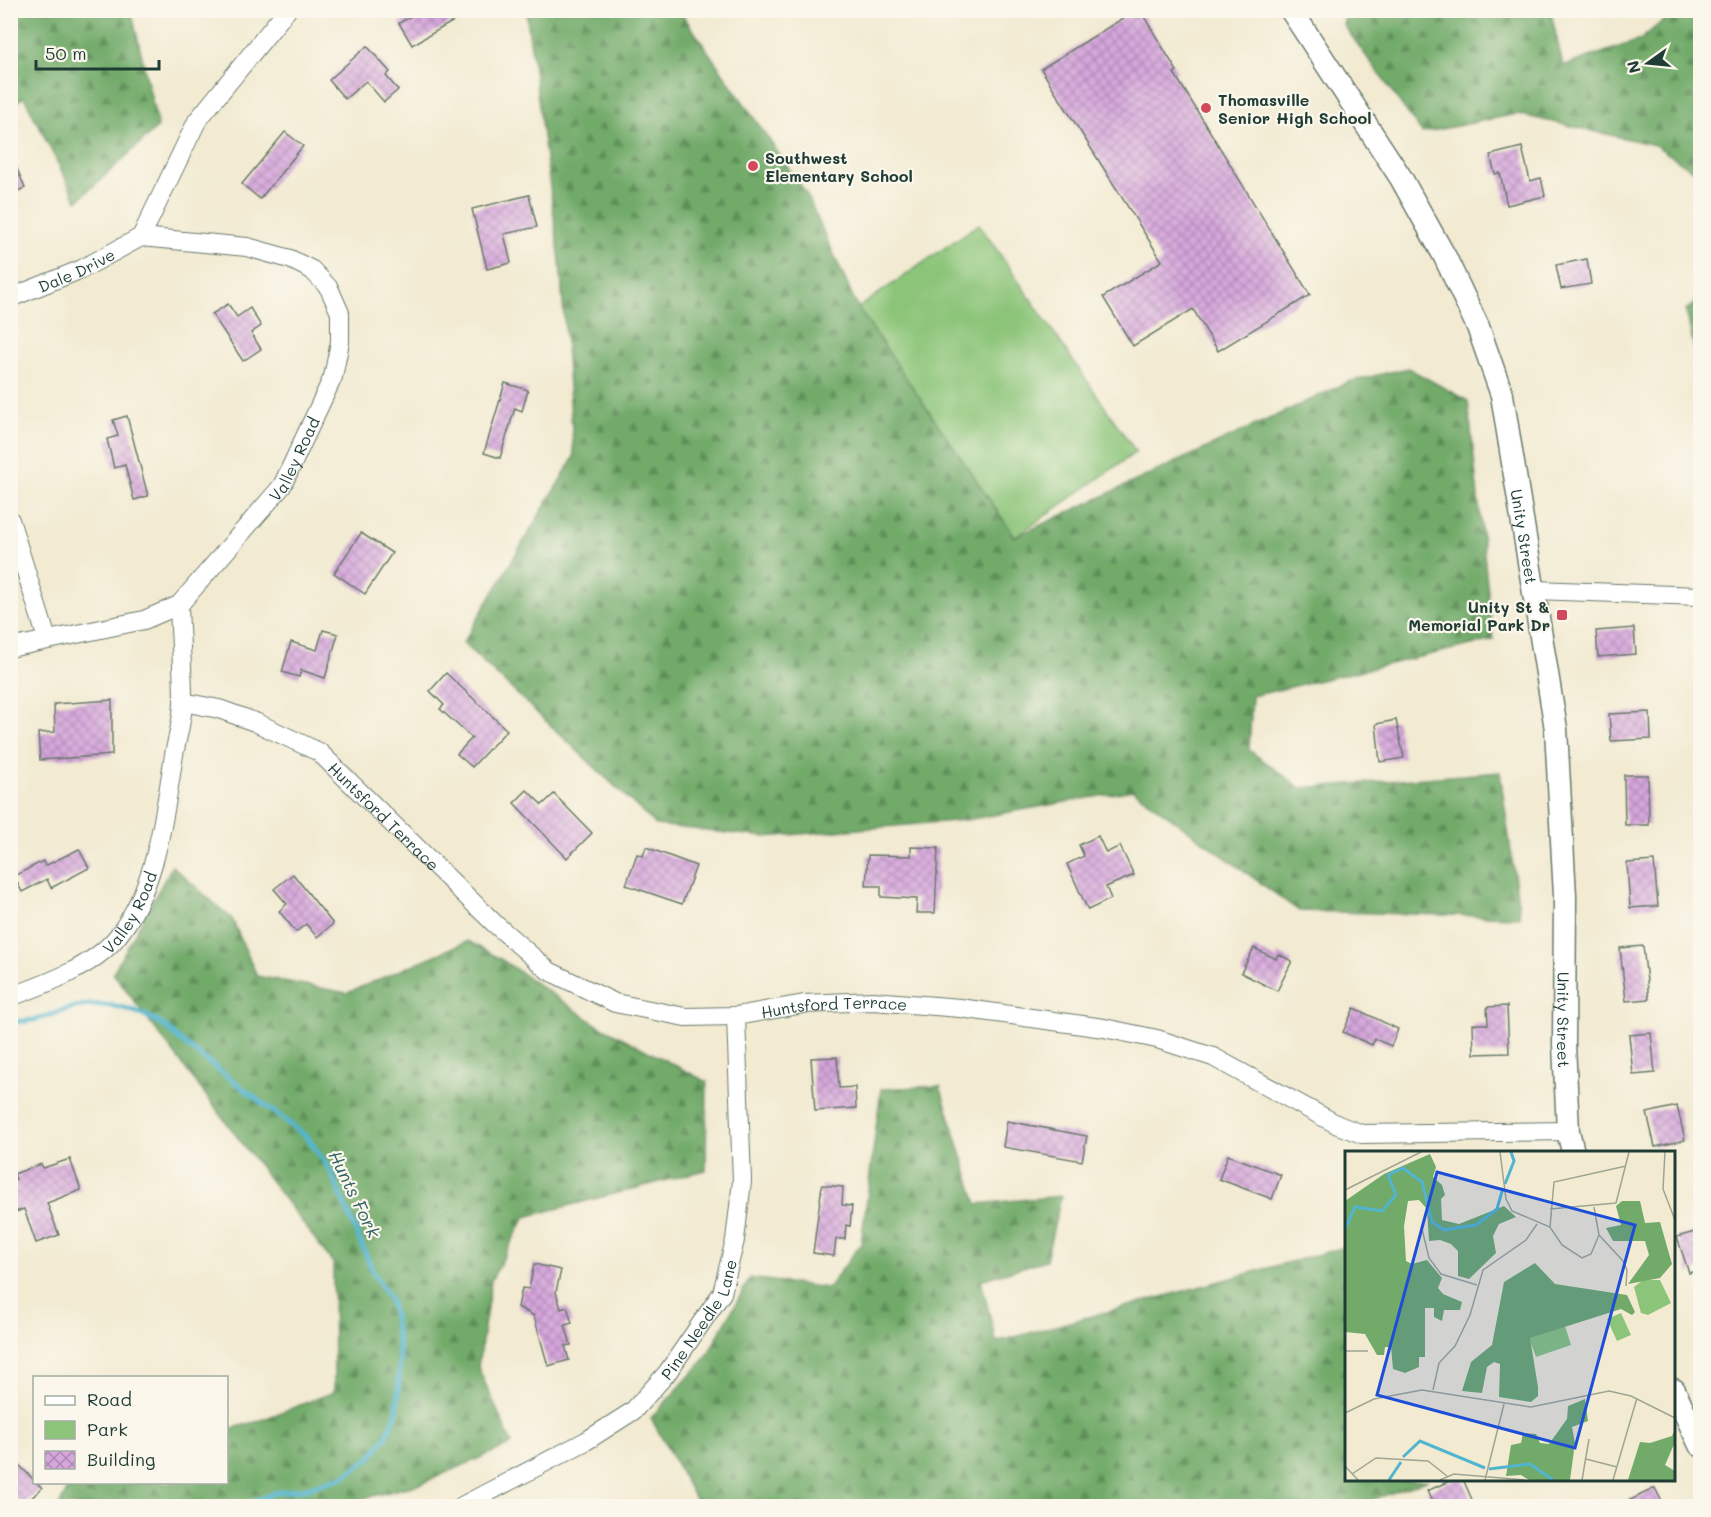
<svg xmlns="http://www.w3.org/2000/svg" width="1711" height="1517" viewBox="0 0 1711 1517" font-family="Mali,sans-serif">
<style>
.green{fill:#8cc579;stroke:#568156;stroke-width:1.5}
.forest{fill:url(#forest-firs);stroke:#48744e;stroke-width:1.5}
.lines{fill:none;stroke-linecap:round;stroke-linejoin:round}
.stream{stroke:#51b5d0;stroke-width:5}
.building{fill:url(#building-cross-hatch)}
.minor-casing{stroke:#697a6b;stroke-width:20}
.tertiary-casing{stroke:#697a6b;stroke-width:25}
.minor{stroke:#fff;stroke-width:18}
.tertiary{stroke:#fff;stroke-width:22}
.poi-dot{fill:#d1495b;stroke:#fbf7ec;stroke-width:2}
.labels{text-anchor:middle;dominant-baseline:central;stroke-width:4.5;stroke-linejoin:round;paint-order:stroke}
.poi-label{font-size:16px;font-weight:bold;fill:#1f3d34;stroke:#fbf7ec;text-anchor:start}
.street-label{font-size:16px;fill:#1f3d34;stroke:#fbf7ec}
.water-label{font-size:18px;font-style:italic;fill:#2e6163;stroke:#fbf7ec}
.inset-river{fill:none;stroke:#51b5d0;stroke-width:3}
.inset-road{fill:none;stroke:#9ea592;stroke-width:1.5}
.view{fill:#1d4ed8;fill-opacity:0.15;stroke:#1d4ed8;stroke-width:3}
.inset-edge{fill:none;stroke:#1f3d34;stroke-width:3}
</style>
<defs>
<pattern id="forest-firs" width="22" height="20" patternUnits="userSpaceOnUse" patternTransform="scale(1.5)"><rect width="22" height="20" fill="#71aa69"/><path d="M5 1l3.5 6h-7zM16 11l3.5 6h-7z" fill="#5c8c57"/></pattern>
<pattern id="building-cross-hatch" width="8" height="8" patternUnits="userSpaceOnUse" patternTransform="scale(1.5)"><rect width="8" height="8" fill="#d6a6dc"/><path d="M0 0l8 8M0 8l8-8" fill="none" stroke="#ad88b3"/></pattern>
</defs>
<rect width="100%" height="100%" fill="#fbf7ec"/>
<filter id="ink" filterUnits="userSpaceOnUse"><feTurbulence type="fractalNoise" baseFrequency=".0167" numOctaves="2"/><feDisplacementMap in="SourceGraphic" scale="12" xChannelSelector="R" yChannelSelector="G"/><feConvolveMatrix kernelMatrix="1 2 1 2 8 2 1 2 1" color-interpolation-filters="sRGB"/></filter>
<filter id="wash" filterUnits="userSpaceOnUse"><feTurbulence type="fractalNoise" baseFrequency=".008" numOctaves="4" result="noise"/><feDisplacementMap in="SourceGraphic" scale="24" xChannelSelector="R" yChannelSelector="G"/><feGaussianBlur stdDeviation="1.35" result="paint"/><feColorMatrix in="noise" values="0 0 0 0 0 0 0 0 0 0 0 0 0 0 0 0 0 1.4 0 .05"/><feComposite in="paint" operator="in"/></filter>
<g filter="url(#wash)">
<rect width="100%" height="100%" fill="#f2ead1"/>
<polygon class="green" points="979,224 1136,452 1015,537 858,308"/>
<g class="forest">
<polygon points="10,11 129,11 133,18 158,127 77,201 24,97 11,105"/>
<polygon points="526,11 680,11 806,193 858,308 1015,537 1348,382 1408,368 1468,401 1493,640 1252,696 1249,750 1301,788 1500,772 1520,917 1299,911 1133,790 966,820 765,837 656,825 463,643 574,457 560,261"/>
<polygon points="1347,11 1548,11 1551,13 1563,66 1640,40 1675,11 1700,11 1700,175 1655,145 1517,114 1422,133 1343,24"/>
<polygon points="1700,299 1700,376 1686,310"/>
<polygon points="172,866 232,919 257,976 347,993 468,941 502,960 596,1024 707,1082 706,1170 525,1217 491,1281 478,1367 512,1444 420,1484 333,1506 59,1506 71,1483 226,1482 227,1429 256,1422 334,1392 333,1263 113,973"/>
<polygon points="940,1086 977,1204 1061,1196 1046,1260 981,1280 996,1342 1345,1247 1346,1480 1428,1480 1355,1506 699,1506 651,1418 705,1359 750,1278 828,1288 861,1244 881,1089"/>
</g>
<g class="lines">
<path class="stream" d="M10 1021C35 1023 46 1016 68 1009 106 998 152 1010 178 1039L307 1137 330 1170 374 1274 390 1300 394 1315 400 1360 397 1411 386 1437 370 1458 343 1477 304 1489 277 1492 243 1506"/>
</g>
<g id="blocks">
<g class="building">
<polygon points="422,10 473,10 412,45 399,23"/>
<polygon points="1136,10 1140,10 1177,71 1174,73 1310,295 1218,351 1193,309 1133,346 1103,297 1162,261 1041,69"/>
<polygon points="367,46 390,72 386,76 398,90 384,102 366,81 345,99 329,80"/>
<polygon points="285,132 303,146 260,199 242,184"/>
<polygon points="1522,147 1530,181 1541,178 1545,196 1507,205 1500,173 1495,174 1490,155"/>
<polygon points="10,152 25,188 10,194"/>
<polygon points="529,195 537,227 504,234 511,263 487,269 472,209"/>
<polygon points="1587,259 1591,284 1561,289 1556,265"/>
<polygon points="228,304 237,317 250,308 261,326 251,333 261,349 243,361 212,314"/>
<polygon points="505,383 528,390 522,411 515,408 500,458 484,453"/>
<polygon points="127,416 148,496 134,500 125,465 114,468 107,439 118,436 113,420"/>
<polygon points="361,533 392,553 365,594 334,573"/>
<polygon points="1634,628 1636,654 1598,657 1596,631"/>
<polygon points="323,630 338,634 325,678 301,670 299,677 282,672 291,642 317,650"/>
<polygon points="446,673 507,730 472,767 457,754 472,738 440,709 444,705 430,691"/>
<polygon points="112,700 112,755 40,760 38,733 55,732 54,704"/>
<polygon points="1650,712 1651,739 1611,741 1609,714"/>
<polygon points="1396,720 1404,758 1380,762 1376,724"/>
<polygon points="1624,775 1648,775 1649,825 1625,825"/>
<polygon points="527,790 542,805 554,794 592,833 567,858 514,803"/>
<polygon points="1098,836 1106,853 1120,846 1134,875 1106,887 1111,899 1088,910 1067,864 1084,856 1079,845"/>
<polygon points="646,847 696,866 682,904 626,885 637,854 643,856"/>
<polygon points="911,847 938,848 935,913 916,913 917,899 881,897 881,886 866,886 868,855 911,856"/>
<polygon points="79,849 89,868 51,888 47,879 22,892 14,876 43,861 45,866"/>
<polygon points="1654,861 1658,906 1630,908 1627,863"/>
<polygon points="293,874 333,924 317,937 306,924 296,932 279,911 287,904 274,889"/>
<polygon points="1643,946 1649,999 1626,1001 1620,948"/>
<polygon points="1254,948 1276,959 1278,954 1292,961 1277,991 1241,973"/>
<polygon points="1507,1006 1509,1053 1474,1054 1473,1024 1488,1024 1487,1007"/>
<polygon points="1354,1008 1398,1029 1391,1046 1375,1039 1372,1045 1343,1032"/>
<polygon points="1651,1033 1655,1073 1633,1075 1629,1035"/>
<polygon points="837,1057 839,1088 855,1087 856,1108 815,1111 811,1058"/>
<polygon points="1677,1106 1685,1140 1655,1147 1647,1113"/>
<polygon points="1007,1121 1087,1136 1082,1161 1003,1147"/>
<polygon points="1228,1155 1281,1175 1272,1199 1219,1179"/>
<polygon points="70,1159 81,1190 47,1203 59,1235 36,1243 24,1209 10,1214 10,1181 16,1179 14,1174 41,1164 43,1168"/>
<polygon points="822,1185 843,1187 842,1205 852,1206 850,1226 846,1225 845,1239 836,1239 834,1256 813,1253"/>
<polygon points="1698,1231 1701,1269 1689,1273 1677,1237"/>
<polygon points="534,1264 561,1270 556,1292 561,1309 567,1307 572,1323 565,1325 571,1345 565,1346 569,1360 548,1366 534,1316 518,1307 522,1288 529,1289"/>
<polygon points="10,1456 42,1488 23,1506 10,1496"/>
<polygon points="1454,1479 1463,1479 1473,1502 1463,1506 1434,1506 1427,1491"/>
<polygon points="1655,1488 1664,1506 1618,1506"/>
</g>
</g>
</g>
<g filter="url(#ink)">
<use href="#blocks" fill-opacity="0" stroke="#697a6b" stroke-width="1.5"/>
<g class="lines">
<g class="minor-casing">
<g id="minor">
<polyline points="141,237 197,121 287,10"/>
<path id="s1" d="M10 298 82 269 141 237"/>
<polyline points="10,520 47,639"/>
<polyline points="1534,590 1700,596"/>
<path id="s2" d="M10 648 144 620 179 605 282 486 333 377 340 342V313L329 288 312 270 290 259 247 247 141 237"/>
<path id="s3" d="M183 702 219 709 255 722 319 752 495 924 549 971 615 1003 685 1017 736 1016 804 1004 873 1001 960 1008 1104 1028 1157 1039 1213 1057 1338 1125 1362 1134 1568 1131"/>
<path id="s4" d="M10 997C46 984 93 967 117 937 157 887 164 816 174 755 177 738 183 719 183 701 183 669 180 637 179 605"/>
<path id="s5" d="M462 1506 586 1441 633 1411 667 1373 722 1293 735 1240 742 1181 736 1016"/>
</g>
</g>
<g class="tertiary-casing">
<g id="tertiary">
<path id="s6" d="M1291 10 1401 178 1445 257 1478 327 1502 395 1556 729 1565 896 1564 1044 1568 1131 1573 1152"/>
<polyline points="1674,1390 1700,1445"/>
</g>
</g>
<use href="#minor" class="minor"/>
<use href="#tertiary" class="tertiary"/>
</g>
</g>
<g class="poi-dot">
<circle cx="1206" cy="108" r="6"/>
<circle cx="753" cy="166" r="6"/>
<rect x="1556" y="609" width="12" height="12" rx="3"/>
</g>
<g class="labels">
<g class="poi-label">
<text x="1218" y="99">Thomasville<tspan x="1218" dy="18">Senior High School</tspan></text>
<text x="765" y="157">Southwest<tspan x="765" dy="18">Elementary School</tspan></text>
<text x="1550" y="606" text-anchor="end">Unity St &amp;<tspan x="1550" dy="18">Memorial Park Dr</tspan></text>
</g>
<g class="street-label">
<text stroke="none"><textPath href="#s1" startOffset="72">Dale Drive</textPath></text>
<text stroke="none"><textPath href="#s2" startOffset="362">Valley Road</textPath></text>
<text stroke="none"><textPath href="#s6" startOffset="584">Unity Street</textPath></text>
<text stroke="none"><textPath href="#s3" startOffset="237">Huntsford Terrace</textPath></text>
<text stroke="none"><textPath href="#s4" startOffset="152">Valley Road</textPath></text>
<text stroke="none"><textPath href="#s3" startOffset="758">Huntsford Terrace</textPath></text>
<text stroke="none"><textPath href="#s6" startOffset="1070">Unity Street</textPath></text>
<text stroke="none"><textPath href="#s5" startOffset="310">Pine Needle Lane</textPath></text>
</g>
<g class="water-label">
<text transform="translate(355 1194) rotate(64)">Hunts Fork</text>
</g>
</g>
<g transform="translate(1345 1151)">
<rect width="330" height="330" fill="#f2ead1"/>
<path d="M298 129H315L326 152 303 164 296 162 289 136ZM220 175 226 194 191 206 184 187Z" fill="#8cc579"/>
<path d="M85 3 91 16 88 26 97 34 100 44 96 48 97 69 114 73 159 55 171 66 154 73 148 85 151 102 124 128 113 125V100L106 93 95 89 84 90 82 58 74 49 63 50 59 75 61 110 67 113 82 109 97 127 93 137 98 143 117 151 115 159H99L97 170 89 166V157H80V206H74V216L60 222 48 218 46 196H40L39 204H32L20 183 0 181V50L39 23ZM277 50H295L300 72 315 71 327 113 315 127 283 133 304 104 300 90H268L261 77 276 74 271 55ZM190 112 210 133 282 144 290 161 287 164 276 158 185 187 193 236V245L186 251 154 246 155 213 149 211 142 216 137 242 117 240 126 211 147 194 159 131ZM240 248 243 270 227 276 230 292 225 329H184L176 324 161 325 166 294 176 292 178 282 191 283 195 292 204 293 222 268 223 255ZM330 278V291L320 314 330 320V329H283L295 291 305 292 327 285Z" fill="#71aa69"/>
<path d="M276 162 286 184 272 190 262 168Z" fill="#8cc579"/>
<path class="inset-river" d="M160 33 169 10 166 1M0 78 10 56 37 60 51 44 43 24 58 17 77 31 87 71 99 79 131 74 152 58 158 37M58 306 75 290 140 317M144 318 185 313 208 329M44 329 56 311"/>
<path class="inset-road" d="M155 1 161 48 167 60 205 76 217 94 237 107 246 103 254 84M320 1 318 38 330 69M0 39 76 1M249 56 254 84M205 58 271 52 284 1M205 76 209 31 281 15M77 78 84 107 96 123 132 134M254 84 278 110 282 119 281 135M0 200H23M88 239 94 212 110 195 125 164 138 119 181 89 192 73M0 262 29 248 77 239 186 256 264 240 286 245 330 267M241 308 272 316M0 315 13 329M7 323 31 307 83 310 102 325M95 329 109 323 180 329M140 329 159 253M237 329 244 288M268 329 292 247"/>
<path class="view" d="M92 21 290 74 230 297 32 244Z"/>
<rect width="330" height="330" class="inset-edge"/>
</g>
<rect width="1711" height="1517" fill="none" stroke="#fbf7ec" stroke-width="36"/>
<rect x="33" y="1376" width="195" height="108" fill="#fbf7ec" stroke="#a3ada2" stroke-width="1.5"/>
<rect x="45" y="1396" width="30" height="9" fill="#ffffff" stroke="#a3ada2" stroke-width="1.5"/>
<text x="87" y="1406" font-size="18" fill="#1f3d34">Road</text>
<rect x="45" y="1421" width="30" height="18" fill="#8cc579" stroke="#a3ada2" stroke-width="1.5"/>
<text x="87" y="1436" font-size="18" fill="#1f3d34">Park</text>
<rect x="45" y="1451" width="30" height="18" fill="url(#building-cross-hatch)" stroke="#a3ada2" stroke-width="1.5"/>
<text x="87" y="1466" font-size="18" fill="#1f3d34">Building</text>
<g transform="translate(1648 63) rotate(255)" stroke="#fbf7ec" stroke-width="4.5" paint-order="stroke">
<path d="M0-4.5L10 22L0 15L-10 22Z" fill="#1f3d34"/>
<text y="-9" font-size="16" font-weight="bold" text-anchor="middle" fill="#1f3d34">N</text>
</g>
<path d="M36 60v9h123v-9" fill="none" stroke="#1f3d34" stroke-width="3"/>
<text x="45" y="60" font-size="18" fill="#1f3d34" stroke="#fbf7ec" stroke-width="4.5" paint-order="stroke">50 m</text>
</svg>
